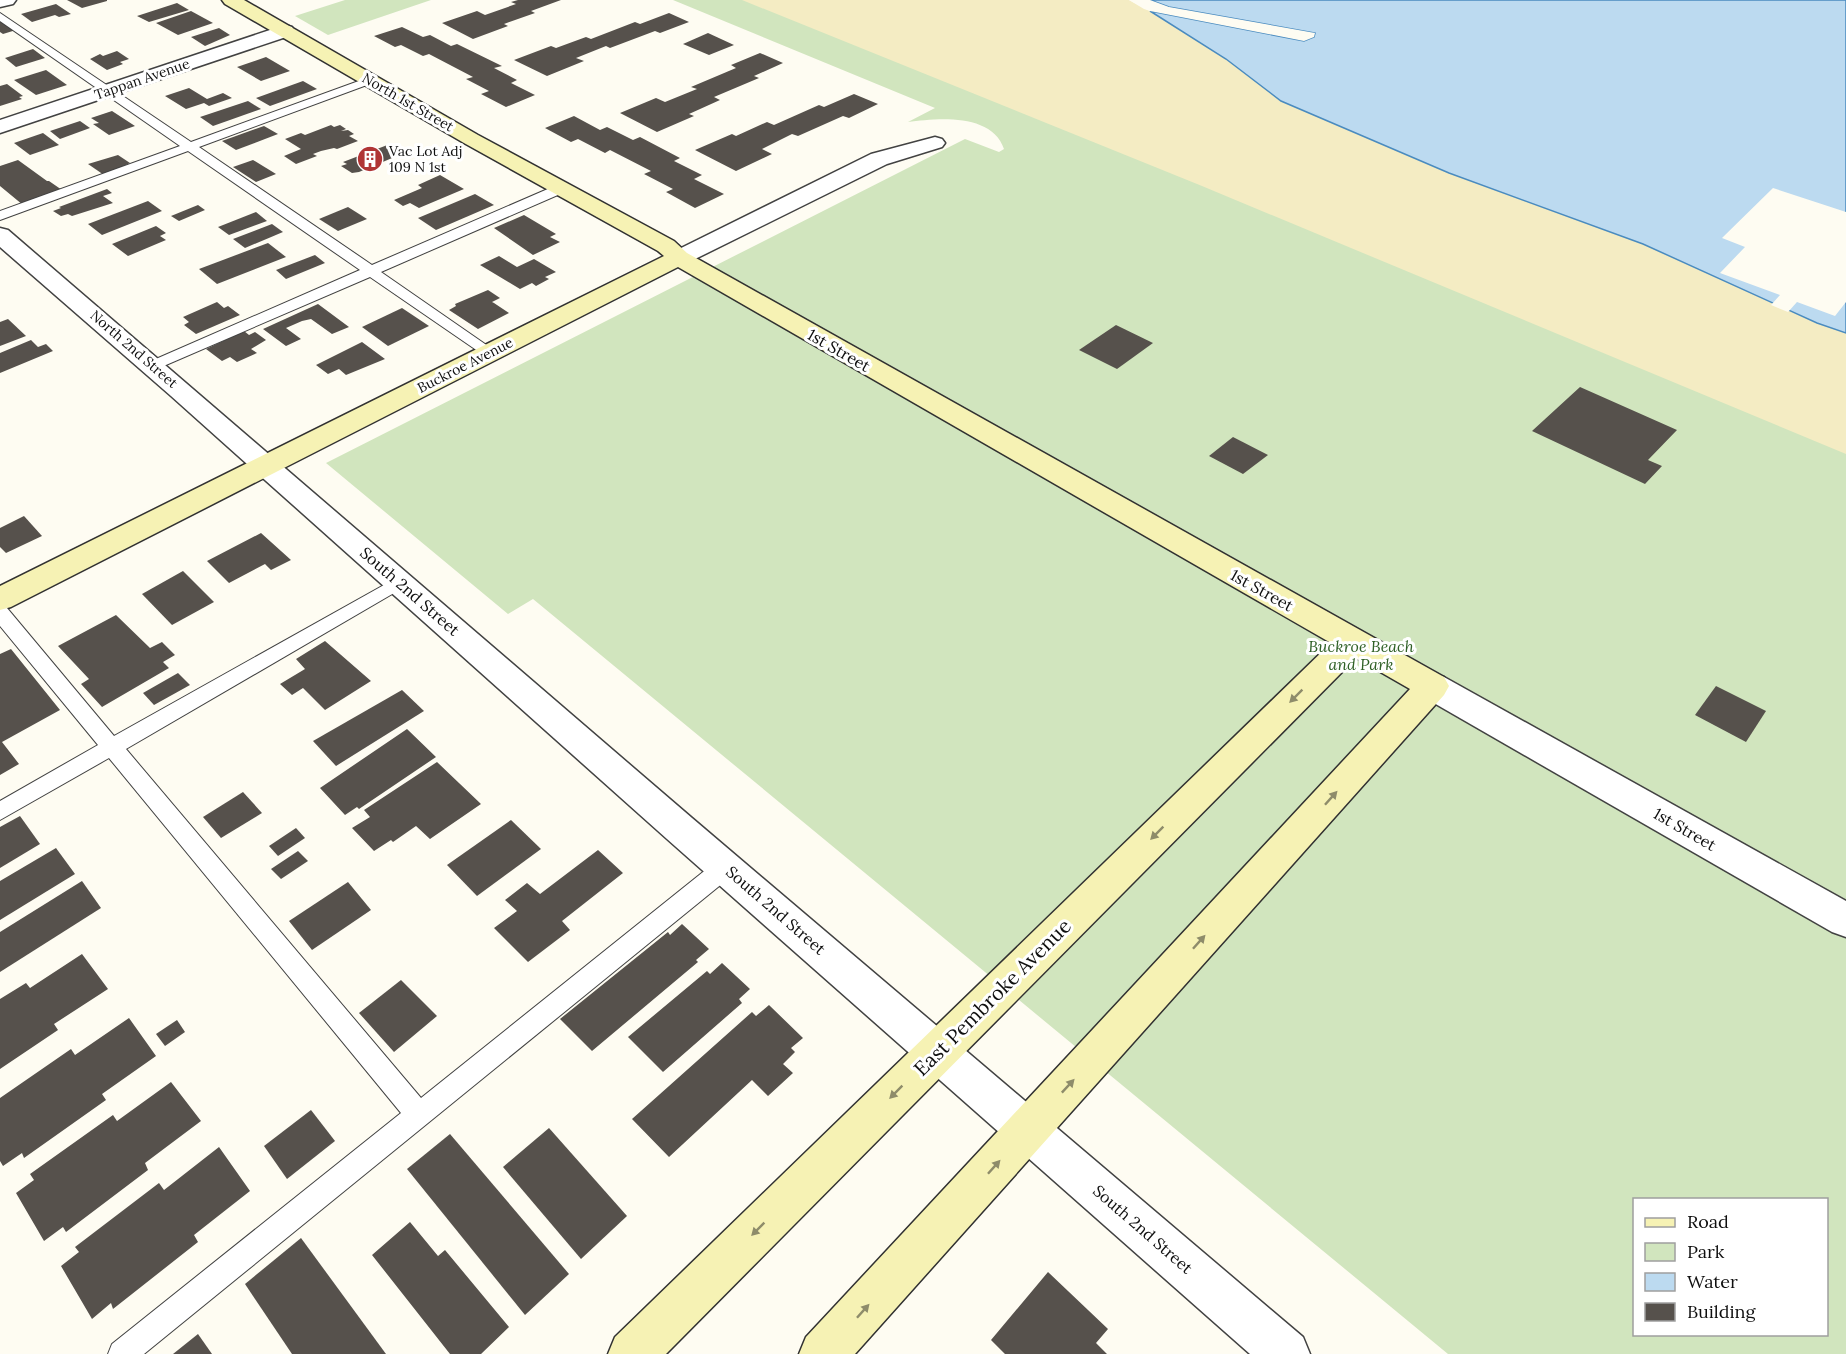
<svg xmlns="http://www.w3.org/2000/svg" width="1846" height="1354" viewBox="0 0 1846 1354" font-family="Lora,serif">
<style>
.green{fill:#d1e5be;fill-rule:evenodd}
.sand{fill:#f4ecc3}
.water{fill:#bcdaf0;stroke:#4a8bbf;stroke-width:1.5}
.pier{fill:#fefcf2}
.building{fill:#56514c}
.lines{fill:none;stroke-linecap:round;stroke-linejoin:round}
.lane-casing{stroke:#424242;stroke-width:2}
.street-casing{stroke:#424242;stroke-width:3}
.secondary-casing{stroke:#313131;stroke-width:3}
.lane{fill:#fff;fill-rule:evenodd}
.street{fill:#fff;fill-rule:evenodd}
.secondary{fill:#f6f2b4;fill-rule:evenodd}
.oneway{fill:#8e8c6a}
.labels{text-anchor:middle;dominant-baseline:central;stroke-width:6;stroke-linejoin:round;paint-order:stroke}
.far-street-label{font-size:14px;fill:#0f0f0f;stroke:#fff}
.far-poi-label{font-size:14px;fill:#0f0f0f;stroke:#fff;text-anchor:start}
.street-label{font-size:16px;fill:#0f0f0f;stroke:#fff}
.park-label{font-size:16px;font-style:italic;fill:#2f6026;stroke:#fff}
.near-street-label{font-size:20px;fill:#0f0f0f;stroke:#fff}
</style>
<rect width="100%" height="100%" fill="#fefcf2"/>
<g class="green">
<polygon points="345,0 431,0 328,35 295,16"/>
<path d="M673 0H963L1846 326V1354H1448L533 599 508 614 326 463 965 139 999 152 1004 149C992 113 938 118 908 122L935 108ZM1634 1200H1826V1334H1634Z"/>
</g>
<polygon class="sand" points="742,0 1129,0 1150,11 1241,27 1846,202 1846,454 1202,186"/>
<polygon class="water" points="1150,0 1846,0 1846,333 1817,323 1643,244 1449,173 1281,101 1226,59 1150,11 1304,41 1314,37 1315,33 1169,7"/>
<g class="pier">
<polygon points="1129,0 1135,0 1147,9 1151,8 1304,37 1311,35 1168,10 1152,5 1147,0 1150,0 1169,7 1315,33 1314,37 1304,41 1263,33 1150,11 1144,9"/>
<polygon points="1773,188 1846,212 1846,302 1835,316 1797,302 1788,312 1771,305 1780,295 1720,273 1745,247 1722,238"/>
</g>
<g class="building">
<polygon points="67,0 107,0 107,1 82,8"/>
<polygon points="518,0 561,0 531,11 535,13 504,24 508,26 473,39 442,23 477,11 485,15 516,4 511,2"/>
<polygon points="177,3 189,10 149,22 137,16"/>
<polygon points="56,4 71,14 59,17 55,15 32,22 21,14"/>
<polygon points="191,11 213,23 178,35 156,23"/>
<polygon points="669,13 689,22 660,33 655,31 610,48 606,46 576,58 584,61 547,76 514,60 551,46 556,48 586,37 591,39 635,22 640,24"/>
<polygon points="0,19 16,30 3,34 0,32"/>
<polygon points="402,27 423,37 430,35 451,46 457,44 502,66 494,68 517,80 511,83 535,95 506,107 481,94 489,91 466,79 473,77 429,54 423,56 401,45 395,47 374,36"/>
<polygon points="219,28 230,35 205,46 191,37"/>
<polygon points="708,33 734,45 709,55 683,44"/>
<polygon points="33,49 45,58 16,67 5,58"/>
<polygon points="117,51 129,59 120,62 123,64 107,70 90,59 100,54 103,56"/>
<polygon points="760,53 783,63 754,76 759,78 714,97 720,100 689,114 694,116 657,132 620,113 656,98 665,102 697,89 691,87 736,68 731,65"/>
<polygon points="266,57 290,71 261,81 237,67"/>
<polygon points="46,70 67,85 36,95 14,80"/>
<polygon points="303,81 317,89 270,106 256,98"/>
<polygon points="7,84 23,96 19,97 22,99 0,106 0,86"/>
<polygon points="189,88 207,99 223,93 232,98 209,106 204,103 186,109 165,96"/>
<polygon points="854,94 878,104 849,118 843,116 798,136 792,134 762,149 772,154 736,171 695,150 732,134 736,136 767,122 774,125 819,105 824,107"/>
<polygon points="248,101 261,109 213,126 200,117"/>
<polygon points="112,111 135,126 109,135 93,124 99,123 91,118"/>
<polygon points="574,116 600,130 607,127 633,140 640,137 680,158 674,161 702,175 694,179 724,194 695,208 666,192 673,189 644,174 651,171 610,150 605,153 578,139 571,142 545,128"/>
<polygon points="80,121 90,128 60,139 50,131"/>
<polygon points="331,125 334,127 340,125 346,129 341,131 348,130 354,134 349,136 358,141 337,149 334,148 321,151 313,154 317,156 296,164 284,156 301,149 285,139 301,133 305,135"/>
<polygon points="264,126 278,134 236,150 222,141"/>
<polygon points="43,133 59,145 30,155 14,143"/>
<polygon points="390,144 404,153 359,172 352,173 341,166 347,164 343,162"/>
<polygon points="118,155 130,163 104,175 88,164"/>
<polygon points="18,160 47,181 49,181 62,190 23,205 0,186 0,166"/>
<polygon points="253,160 276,174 256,182 233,167"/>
<polygon points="440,175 464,189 419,208 410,203 403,206 394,200 422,188 418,185"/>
<polygon points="107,189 112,193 103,196 113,203 72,216 68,214 61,216 53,211 61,208 59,207"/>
<polygon points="475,194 494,205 436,230 418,218"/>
<polygon points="148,201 162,211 102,235 88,224"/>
<polygon points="198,205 205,210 179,221 171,216"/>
<polygon points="348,207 367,219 338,231 319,219"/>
<polygon points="256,212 267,221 229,235 218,227"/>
<polygon points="524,215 556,234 550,237 560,242 533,255 494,228"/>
<polygon points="272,224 283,232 245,248 233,239"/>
<polygon points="156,226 166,233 160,236 166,240 128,256 112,244"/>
<polygon points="268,243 286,257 217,284 199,269"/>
<polygon points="315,255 325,263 286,279 276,270"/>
<polygon points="499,256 517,267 534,259 556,272 545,277 549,279 536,286 532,283 520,289 480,265"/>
<polygon points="488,290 500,298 492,302 494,303 509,313 478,329 449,310 456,306 455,304"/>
<polygon points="217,302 224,308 228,306 240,315 196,334 184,325 189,322 183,317"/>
<polygon points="318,304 349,327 332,334 311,319 302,321 286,328 301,339 286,346 263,329"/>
<polygon points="402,308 429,326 388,346 362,327"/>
<polygon points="8,319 26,336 0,346 0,322"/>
<polygon points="1116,325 1153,343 1117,369 1079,350"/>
<polygon points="244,331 249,335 255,332 266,340 251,349 257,353 237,362 230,357 222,361 206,349"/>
<polygon points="31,340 38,347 46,344 53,351 0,373 0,353"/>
<polygon points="362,342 385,359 346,375 339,369 328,374 316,365"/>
<polygon points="1580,387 1677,430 1648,460 1662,466 1645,484 1532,431"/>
<polygon points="1233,437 1268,455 1243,474 1209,456"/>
<polygon points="24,516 42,536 6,553 0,547 0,528"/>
<polygon points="261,533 291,560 271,570 265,564 229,583 207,561"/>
<polygon points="183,571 214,602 172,625 142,594"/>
<polygon points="116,615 150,648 162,642 175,655 163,662 169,668 102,707 81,684 89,679 58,646"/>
<polygon points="325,641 371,681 325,710 303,688 292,695 280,684 305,669 296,659"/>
<polygon points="11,649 60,710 2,742 19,764 0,775 0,654"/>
<polygon points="178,673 190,685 154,705 143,693"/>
<polygon points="1716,686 1766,711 1746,742 1695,715"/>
<polygon points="402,690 424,711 336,766 313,741"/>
<polygon points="407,729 436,757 359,809 357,807 345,815 320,788"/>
<polygon points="437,762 481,804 430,839 416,826 393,842 391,840 374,851 352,828 370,817 364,810"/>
<polygon points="243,792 262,813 221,838 203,817"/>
<polygon points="20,816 40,844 0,868 0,827"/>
<polygon points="511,820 541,849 477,896 447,865"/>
<polygon points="296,828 305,838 278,856 269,846"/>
<polygon points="56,848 75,874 0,920 0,881"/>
<polygon points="598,850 623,873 562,921 570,930 528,962 494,928 517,911 505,900 527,883 540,894"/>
<polygon points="298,851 308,861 281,879 271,869"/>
<polygon points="82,881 101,908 0,972 0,932"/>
<polygon points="348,882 371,910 312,950 289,921"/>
<polygon points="682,924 709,949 696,960 698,962 592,1051 560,1019 668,932 670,935"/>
<polygon points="82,954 108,989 54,1024 58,1030 0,1069 0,999 26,983 30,988"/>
<polygon points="722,963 750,989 739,999 742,1003 663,1072 628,1037 707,971 710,974"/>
<polygon points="401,980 437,1016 394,1052 359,1013"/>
<polygon points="769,1005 803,1038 791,1048 795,1052 783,1064 793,1073 768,1096 752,1080 669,1157 632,1119 752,1012 756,1016"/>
<polygon points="129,1018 156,1056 102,1094 106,1100 24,1158 22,1153 3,1166 0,1161 0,1098 71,1049 75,1055"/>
<polygon points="177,1020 185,1032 165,1046 156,1034"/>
<polygon points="171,1082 201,1121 145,1163 148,1170 66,1232 63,1227 44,1241 16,1193 34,1180 30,1174 113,1115 117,1121"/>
<polygon points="311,1110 335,1141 287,1179 264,1146"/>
<polygon points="549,1128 627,1216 581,1259 503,1167"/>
<polygon points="450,1134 569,1274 525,1315 407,1169"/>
<polygon points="219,1147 250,1191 194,1235 198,1242 113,1309 111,1303 92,1319 61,1266 79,1252 75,1247 159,1183 164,1190"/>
<polygon points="410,1222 438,1256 445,1250 509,1327 481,1354 450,1354 372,1255"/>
<polygon points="301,1238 386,1354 292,1354 245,1284"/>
<polygon points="1048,1272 1108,1329 1096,1343 1107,1354 1005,1354 991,1340"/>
<polygon points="198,1334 212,1354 173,1354"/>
</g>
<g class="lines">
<g class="lane-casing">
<g id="lane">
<polygon points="0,13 191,142 367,78 375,78 375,82 199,147 372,265 557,185 567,185 568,188 567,191 381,272 498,353 490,358 485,356 370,277 159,368 149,368 146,365 149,362 360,270 188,151 0,220 0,211 180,146 0,21"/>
<polygon points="400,576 406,578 409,582 406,586 126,749 421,1098 718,860 726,858 734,860 737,867 734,874 144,1354 108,1354 112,1344 401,1113 109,758 0,820 0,801 98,745 0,626 0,606 7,608 114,736"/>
</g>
</g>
<g class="street-casing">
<g id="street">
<polygon points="0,0 16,0 13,4 0,7"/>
<polygon points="285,25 292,27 294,31 292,35 0,133 0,120"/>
<polygon points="935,137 942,139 945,143 942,147 887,164 687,263 679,265 671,263 667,258 671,253 871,154"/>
<polygon points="0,228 8,230 692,818 1303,1337 1310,1354 1250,1354 667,839 171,396 0,247"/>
<polygon points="1432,674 1444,677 1846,901 1846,937 1832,932 1420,695 1415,686 1420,677"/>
</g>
</g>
<g class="secondary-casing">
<polygon id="secondary" points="222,0 244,0 478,135 674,241 687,253 1444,677 1449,686 1444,695 855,1354 799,1354 806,1337 1410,689 1356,658 666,1354 608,1354 615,1337 1331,643 678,267 11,607 0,610 0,586 664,256 658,251 464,143 225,4"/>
</g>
<use href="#lane" class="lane"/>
<use href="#street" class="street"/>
<use href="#secondary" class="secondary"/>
</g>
<defs><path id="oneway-solid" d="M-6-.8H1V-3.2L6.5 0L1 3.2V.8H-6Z" transform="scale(1.5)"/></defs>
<g class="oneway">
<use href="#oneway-solid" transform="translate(1296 696) rotate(135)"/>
<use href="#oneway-solid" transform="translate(1331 798) rotate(-48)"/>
<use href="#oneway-solid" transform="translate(1157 833) rotate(135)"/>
<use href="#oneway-solid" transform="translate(1199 942) rotate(-48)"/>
<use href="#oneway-solid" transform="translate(1068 1086) rotate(-47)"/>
<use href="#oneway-solid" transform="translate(896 1092) rotate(135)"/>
<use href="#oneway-solid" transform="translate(994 1167) rotate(-48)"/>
<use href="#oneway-solid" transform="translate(758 1229) rotate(135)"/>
<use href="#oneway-solid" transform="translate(863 1311) rotate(-48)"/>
</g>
<defs>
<g id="building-disc" transform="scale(1.35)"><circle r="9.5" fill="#b03535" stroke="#fff"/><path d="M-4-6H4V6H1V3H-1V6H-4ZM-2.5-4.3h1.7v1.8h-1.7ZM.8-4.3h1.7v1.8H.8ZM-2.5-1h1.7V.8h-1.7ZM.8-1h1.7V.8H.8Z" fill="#fff"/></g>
</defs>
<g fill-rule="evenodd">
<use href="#building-disc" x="370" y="159"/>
</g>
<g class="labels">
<g class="far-street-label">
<text transform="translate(142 79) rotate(-19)">Tappan Avenue</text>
<text transform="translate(408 102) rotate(30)">North 1st Street</text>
<text transform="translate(134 349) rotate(41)">North 2nd Street</text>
<text transform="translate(465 365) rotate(-27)">Buckroe Avenue</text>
</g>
<g class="far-poi-label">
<text x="389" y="151">Vac Lot Adj<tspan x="389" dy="16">109 N 1st</tspan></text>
</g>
<g class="street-label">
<text transform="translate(839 350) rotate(30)">1st Street</text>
<text transform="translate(1262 590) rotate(29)">1st Street</text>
<text transform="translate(410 591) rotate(41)">South 2nd Street</text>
<text transform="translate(1685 829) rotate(30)">1st Street</text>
<text transform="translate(776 910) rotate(41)">South 2nd Street</text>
<text transform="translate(1143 1229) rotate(41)">South 2nd Street</text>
</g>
<g class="park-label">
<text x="1361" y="646">Buckroe Beach<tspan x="1361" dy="18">and Park</tspan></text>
</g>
<g class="near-street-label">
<text transform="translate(992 997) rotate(-45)">East Pembroke Avenue</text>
</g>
</g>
<rect x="1633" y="1198" width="195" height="138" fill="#ffffff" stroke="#9f9f9f" stroke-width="1.5"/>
<rect x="1645" y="1218" width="30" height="9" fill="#f6f2b4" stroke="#9f9f9f" stroke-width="1.5"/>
<text x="1687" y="1228" font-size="18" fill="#0f0f0f">Road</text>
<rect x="1645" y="1243" width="30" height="18" fill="#d1e5be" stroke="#9f9f9f" stroke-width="1.5"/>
<text x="1687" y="1258" font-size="18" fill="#0f0f0f">Park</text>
<rect x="1645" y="1273" width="30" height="18" fill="#bcdaf0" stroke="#9f9f9f" stroke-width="1.5"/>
<text x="1687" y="1288" font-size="18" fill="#0f0f0f">Water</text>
<rect x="1645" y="1303" width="30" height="18" fill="#56514c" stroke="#9f9f9f" stroke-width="1.5"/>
<text x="1687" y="1318" font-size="18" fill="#0f0f0f">Building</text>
</svg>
